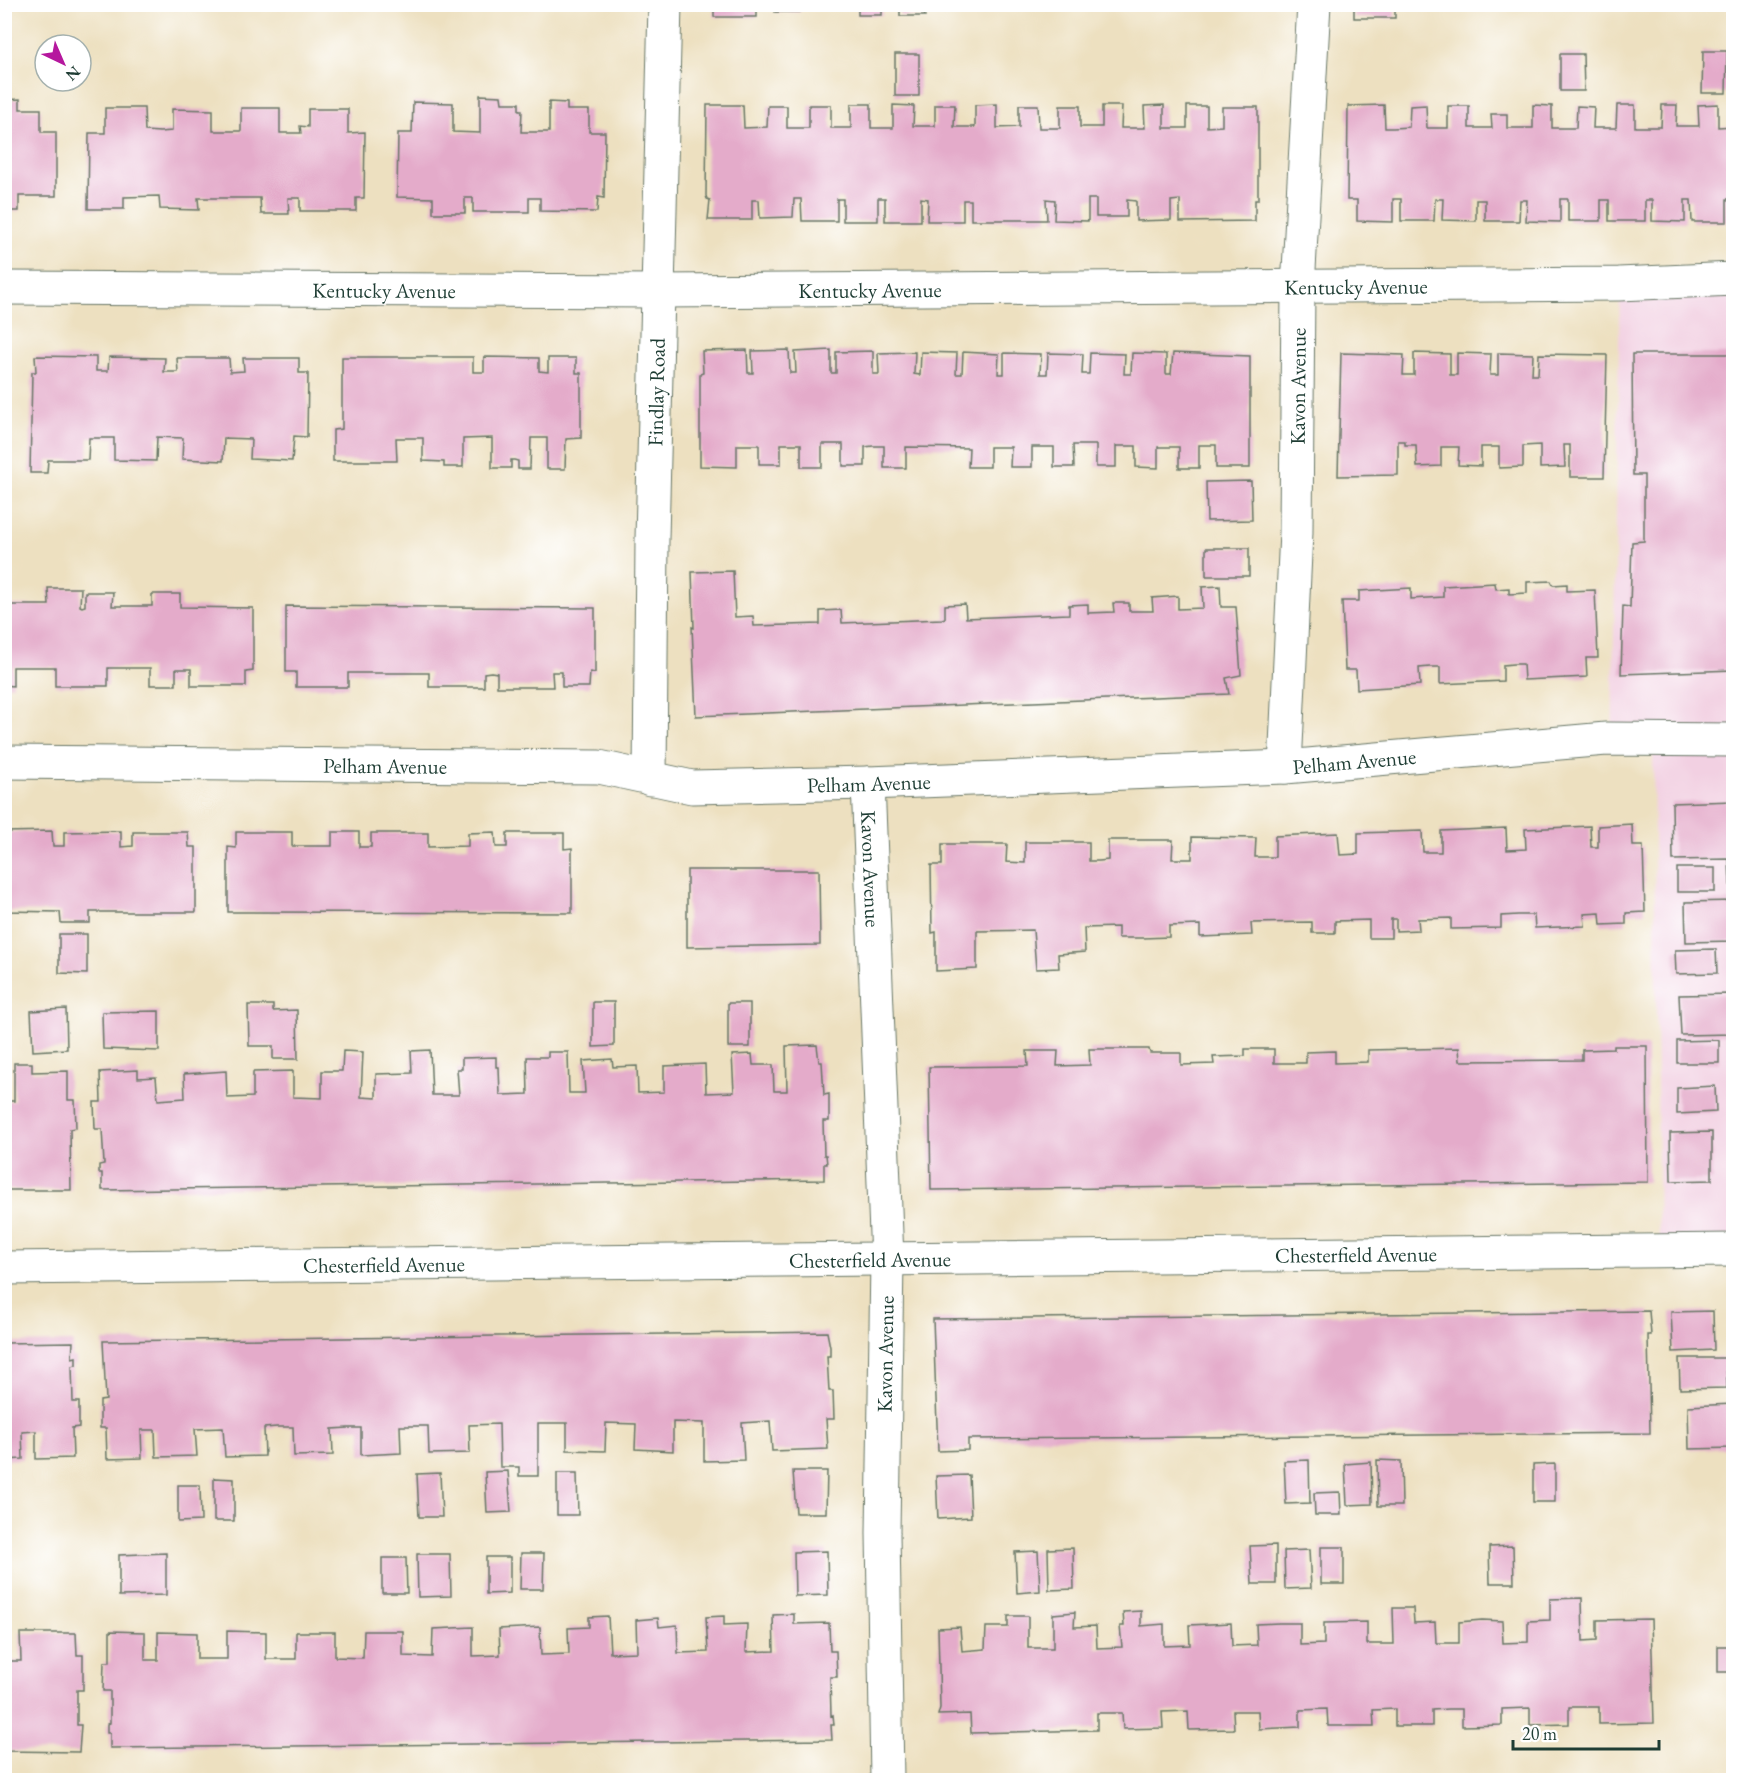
<svg xmlns="http://www.w3.org/2000/svg" width="1738" height="1785" viewBox="0 0 1738 1785" font-family="'EB Garamond',serif">
<style>
.built{fill:#f2d0e2}
.building{fill:#e4abca}
.lines{fill:none;stroke-linecap:round;stroke-linejoin:round}
.minor-casing{stroke:#677665;stroke-width:35}
.minor{stroke:#fff;stroke-width:33}
.labels{text-anchor:middle;dominant-baseline:central;stroke-width:6;stroke-linejoin:round;paint-order:stroke}
.street-label{font-size:21px;fill:#1f3d34;stroke:#fff}
</style>
<rect width="100%" height="100%" fill="#fff"/>
<filter id="ink" filterUnits="userSpaceOnUse"><feTurbulence type="fractalNoise" baseFrequency=".0167" numOctaves="2"/><feDisplacementMap in="SourceGraphic" scale="12" xChannelSelector="R" yChannelSelector="G"/><feConvolveMatrix kernelMatrix="1 2 1 2 8 2 1 2 1" color-interpolation-filters="sRGB"/></filter>
<filter id="wash" filterUnits="userSpaceOnUse"><feTurbulence type="fractalNoise" baseFrequency=".008" numOctaves="4" result="noise"/><feDisplacementMap in="SourceGraphic" scale="24" xChannelSelector="R" yChannelSelector="G"/><feGaussianBlur stdDeviation="1.35" result="paint"/><feColorMatrix in="noise" values="0 0 0 0 0 0 0 0 0 0 0 0 0 0 0 0 0 1.4 0 .05"/><feComposite in="paint" operator="in"/></filter>
<g filter="url(#wash)">
<rect width="100%" height="100%" fill="#ede0c0"/>
<polygon class="built" points="1620,287 1733,287 1733,1244 1659,1243 1653,749 1612,750"/>
<g id="blocks">
<g class="building">
<rect x="714" y="4" width="43" height="13"/>
<rect x="775" y="4" width="25" height="8"/>
<rect x="858" y="4" width="24" height="11"/>
<polygon points="900,4 924,4 925,16 900,16"/>
<rect x="1354" y="4" width="41" height="14"/>
<polygon points="1703,51 1727,51 1726,93 1702,93"/>
<rect x="895" y="54" width="24" height="42"/>
<polygon points="1560,54 1583,54 1584,91 1560,91"/>
<polygon points="480,95 501,96 502,103 519,103 519,110 522,110 521,132 549,132 549,102 567,103 567,110 589,110 589,132 605,132 604,198 598,197 597,212 540,211 540,198 529,198 529,212 473,212 473,198 465,198 465,213 433,213 433,198 397,197 398,133 412,133 413,102 453,103 453,132 480,133"/>
<polygon points="20,99 20,109 41,109 41,132 56,132 56,196 19,196 19,211 4,211 4,100"/>
<polygon points="851,104 871,104 871,128 893,128 893,105 914,106 913,126 935,126 935,105 955,105 954,127 975,127 975,105 997,104 997,128 1019,127 1019,105 1038,105 1039,128 1060,128 1060,106 1080,106 1080,127 1102,127 1102,106 1122,106 1121,128 1145,128 1144,106 1164,105 1164,128 1187,128 1187,106 1207,106 1207,127 1222,126 1222,107 1258,107 1258,200 1255,200 1255,221 1180,222 1180,200 1171,201 1171,220 1136,221 1136,201 1127,200 1127,217 1096,217 1096,199 1088,199 1088,221 1054,220 1055,200 1046,199 1047,220 971,220 971,200 963,200 963,221 927,221 928,199 921,198 921,221 885,221 885,198 878,198 878,221 843,221 843,199 837,199 837,221 802,221 801,199 794,199 793,217 760,218 759,200 752,200 752,220 708,220 710,200 707,199 706,196 707,105 743,105 744,128 767,127 768,106 787,106 787,128 809,128 809,105 831,105 831,128 851,128"/>
<polygon points="1718,104 1718,127 1734,126 1734,199 1727,199 1727,222 1692,222 1691,200 1685,200 1685,222 1652,221 1652,200 1645,200 1645,221 1609,221 1609,200 1601,200 1601,221 1568,221 1568,199 1560,199 1560,222 1526,221 1527,200 1520,200 1519,221 1485,221 1485,200 1476,200 1476,221 1442,220 1443,199 1435,199 1434,221 1401,221 1401,199 1393,199 1393,222 1357,221 1357,200 1347,200 1348,106 1384,105 1385,128 1393,128 1409,127 1410,106 1426,105 1427,128 1448,128 1448,106 1469,106 1469,128 1492,128 1491,114 1507,114 1507,128 1533,128 1533,105 1552,106 1552,128 1576,128 1577,106 1594,107 1593,128 1616,128 1617,105 1635,105 1635,127 1661,127 1662,105 1677,105 1676,126 1699,126 1698,105"/>
<polygon points="105,108 144,108 145,131 160,132 172,131 172,109 213,110 213,131 241,131 241,108 280,108 280,133 301,133 300,126 308,127 308,109 348,109 348,133 365,132 364,198 356,198 356,211 300,211 300,198 288,198 289,214 261,214 260,198 198,198 199,210 160,209 159,196 124,197 124,209 88,209 89,133 105,133"/>
<polygon points="747,350 748,373 753,373 752,351 789,350 790,373 796,373 795,352 831,350 831,373 836,373 836,352 873,351 873,374 879,374 878,353 915,352 914,374 920,375 921,352 957,353 956,374 962,374 963,352 999,354 998,374 1004,374 1004,353 1041,354 1040,374 1047,374 1048,353 1083,354 1082,374 1089,374 1090,353 1125,354 1124,374 1131,374 1132,353 1166,354 1166,374 1171,374 1173,353 1250,356 1250,468 1216,468 1216,445 1199,445 1199,468 1179,468 1179,447 1158,447 1158,468 1136,467 1136,446 1116,446 1116,467 1096,467 1096,445 1073,445 1074,467 1054,467 1054,447 1032,447 1032,467 1010,467 1011,447 990,447 990,467 968,467 969,448 906,447 906,468 884,468 884,446 873,446 865,447 865,466 843,466 843,444 822,444 822,467 801,467 801,444 781,444 781,464 759,464 759,445 737,445 737,467 700,466 700,374 703,373 702,351"/>
<polygon points="1341,353 1404,355 1403,375 1414,375 1414,353 1450,354 1450,375 1457,375 1457,353 1491,354 1490,375 1498,375 1498,353 1533,354 1532,375 1538,375 1539,354 1607,355 1604,477 1570,477 1570,445 1564,445 1565,467 1540,468 1540,445 1523,446 1523,467 1499,468 1499,447 1481,447 1481,466 1458,465 1459,447 1441,447 1441,466 1417,467 1416,445 1405,445 1405,441 1398,441 1398,475 1338,476"/>
<polygon points="1632,354 1734,354 1734,670 1621,674 1623,606 1630,607 1632,542 1644,541 1644,475 1633,475"/>
<polygon points="35,356 96,357 96,371 108,371 109,357 165,358 164,372 178,372 177,358 229,358 230,372 244,371 243,358 299,358 299,373 308,373 307,437 294,436 292,461 250,459 251,439 224,438 223,461 182,459 183,438 157,437 156,461 114,460 114,438 89,438 88,460 48,460 47,473 30,473 32,372 36,372"/>
<polygon points="342,357 473,357 473,372 484,372 484,357 539,358 539,371 548,372 548,358 576,358 576,373 581,373 581,438 566,439 565,469 547,469 547,438 531,438 530,469 518,469 518,461 514,460 511,460 511,468 492,468 492,438 463,439 463,467 444,467 444,462 423,461 423,438 396,438 397,461 333,461 333,430 342,429"/>
<polygon points="1251,481 1252,520 1207,521 1206,482"/>
<rect x="1206" y="548" width="43" height="28"/>
<polygon points="733,571 735,617 753,616 754,626 820,624 820,611 841,610 842,623 942,619 945,618 945,605 965,604 966,618 1069,614 1069,605 1088,604 1088,613 1114,612 1113,603 1129,603 1129,611 1153,611 1152,598 1178,596 1178,609 1203,608 1202,587 1220,586 1221,607 1236,607 1241,675 1226,678 1229,694 696,716 692,627 694,628 692,572"/>
<polygon points="1551,581 1553,585 1567,584 1567,591 1595,590 1598,658 1586,658 1587,677 1524,680 1523,664 1513,664 1503,665 1503,681 1440,684 1440,667 1430,667 1419,668 1420,685 1357,689 1356,670 1345,670 1342,601 1359,601 1359,591 1411,588 1411,599 1443,597 1443,586 1495,583 1496,589 1509,588 1509,594 1527,593 1527,582"/>
<polygon points="48,588 81,588 80,606 82,607 85,606 85,592 113,592 112,606 152,606 152,594 180,594 180,607 253,608 253,671 246,672 246,686 191,686 191,669 176,669 176,685 150,685 150,668 108,668 108,686 55,686 55,667 13,667 13,686 4,685 4,605 49,605"/>
<polygon points="286,606 595,608 595,673 590,672 589,687 562,687 562,672 552,672 553,687 497,687 497,673 491,672 484,673 484,687 429,687 429,673 348,673 348,687 296,687 296,672 286,672"/>
<polygon points="1734,801 1734,885 1730,885 1729,859 1673,860 1672,803"/>
<polygon points="1632,824 1633,846 1643,846 1645,912 1626,913 1626,924 1601,925 1600,913 1584,914 1585,926 1535,928 1534,915 1518,915 1501,916 1501,928 1451,929 1451,918 1418,919 1419,930 1396,931 1396,919 1391,919 1391,938 1369,938 1369,920 1335,921 1335,933 1312,933 1312,922 1251,923 1252,935 1200,937 1200,925 1169,926 1169,937 1143,938 1118,938 1118,927 1084,928 1085,952 1058,954 1059,968 1036,969 1033,930 977,931 977,969 936,971 936,932 932,933 931,865 942,865 942,844 1007,844 1006,862 1025,863 1025,842 1089,842 1089,861 1099,861 1108,860 1108,840 1173,840 1172,859 1192,859 1192,837 1256,838 1255,857 1275,857 1275,836 1338,833 1340,855 1358,854 1358,833 1422,831 1423,852 1441,852 1441,831 1506,828 1507,850 1526,849 1525,829 1590,826 1591,847 1598,847 1598,826"/>
<polygon points="52,831 53,846 64,846 64,832 121,831 121,847 133,846 133,832 188,832 189,847 196,847 196,912 90,912 90,923 61,923 60,912 4,911 4,832"/>
<polygon points="236,832 292,832 292,846 332,846 332,832 359,832 359,847 371,847 371,833 428,833 428,847 468,846 468,833 495,832 496,847 507,847 507,833 564,833 564,849 572,848 572,913 228,912 228,847 236,848"/>
<rect x="1677" y="868" width="38" height="24"/>
<polygon points="687,870 819,870 820,945 687,947"/>
<polygon points="1734,901 1734,941 1686,942 1685,902"/>
<polygon points="59,934 87,934 87,974 59,973"/>
<polygon points="1716,949 1717,973 1676,974 1675,950"/>
<polygon points="1734,994 1734,1034 1681,1035 1679,995"/>
<polygon points="593,1002 614,1002 614,1046 593,1047"/>
<rect x="728" y="1003" width="22" height="44"/>
<polygon points="248,1005 273,1005 273,1011 297,1010 298,1059 273,1059 273,1046 249,1046"/>
<polygon points="66,1009 67,1049 33,1051 31,1011"/>
<polygon points="159,1011 159,1051 103,1049 102,1012"/>
<polygon points="1719,1040 1719,1063 1677,1063 1677,1041"/>
<polygon points="817,1045 819,1062 822,1062 824,1095 829,1094 829,1121 823,1121 824,1155 826,1155 827,1164 824,1164 824,1180 102,1190 102,1173 99,1173 99,1165 104,1164 102,1129 95,1129 94,1102 101,1102 100,1072 138,1070 138,1078 156,1077 158,1100 185,1098 184,1074 226,1071 227,1098 253,1097 253,1072 293,1071 293,1097 322,1098 322,1071 342,1071 343,1051 363,1052 361,1097 376,1098 376,1074 412,1073 411,1051 430,1050 432,1095 459,1095 457,1069 462,1069 462,1058 496,1057 496,1067 499,1067 500,1095 528,1094 527,1057 548,1057 548,1052 568,1052 569,1093 585,1093 583,1061 612,1059 613,1067 637,1066 638,1093 664,1092 664,1066 705,1064 706,1093 734,1092 732,1055 752,1054 753,1065 773,1065 774,1091 787,1091 786,1046"/>
<polygon points="1614,1046 1647,1046 1648,1182 931,1190 929,1067 1028,1066 1027,1051 1058,1051 1057,1066 1090,1065 1089,1049 1149,1049 1150,1053 1181,1053 1181,1065 1214,1064 1213,1057 1245,1056 1245,1049 1274,1049 1274,1063 1306,1063 1306,1052 1335,1051 1335,1063 1368,1062 1368,1050 1459,1048 1460,1061 1582,1060 1582,1050 1614,1049"/>
<polygon points="14,1063 32,1063 32,1072 68,1071 68,1100 75,1100 76,1128 70,1129 71,1190 4,1190 4,1101 14,1101"/>
<polygon points="1715,1086 1716,1112 1677,1114 1677,1088"/>
<polygon points="1712,1132 1712,1180 1671,1181 1670,1133"/>
<polygon points="1649,1311 1651,1335 1648,1335 1650,1433 973,1439 968,1439 968,1450 938,1451 933,1319"/>
<polygon points="1713,1311 1714,1350 1673,1352 1671,1312"/>
<polygon points="827,1332 830,1347 830,1356 827,1356 829,1391 833,1391 834,1419 826,1419 828,1449 772,1451 770,1421 742,1423 744,1460 704,1461 704,1423 673,1422 673,1451 635,1449 636,1424 606,1423 605,1451 567,1450 567,1423 538,1423 538,1476 519,1476 519,1467 500,1467 499,1424 469,1425 470,1453 429,1454 428,1426 400,1426 401,1453 361,1455 361,1428 348,1428 332,1429 333,1455 294,1456 293,1427 277,1427 264,1428 265,1456 225,1457 223,1428 195,1429 197,1456 156,1457 155,1430 141,1430 142,1458 107,1459 106,1428 100,1428 100,1401 106,1400 103,1341"/>
<polygon points="73,1342 72,1358 76,1357 76,1365 72,1366 73,1402 79,1402 79,1427 72,1428 73,1458 36,1459 36,1431 22,1432 23,1459 4,1460 4,1343"/>
<polygon points="1679,1358 1726,1358 1727,1388 1680,1389"/>
<polygon points="1734,1404 1734,1448 1689,1449 1688,1406"/>
<polygon points="1309,1460 1310,1503 1286,1504 1284,1461"/>
<polygon points="1377,1460 1401,1461 1402,1506 1378,1506"/>
<polygon points="1371,1462 1372,1504 1347,1505 1345,1464"/>
<polygon points="1555,1464 1555,1502 1533,1502 1533,1465"/>
<polygon points="508,1471 511,1512 487,1513 485,1472"/>
<polygon points="793,1471 827,1471 826,1513 796,1513"/>
<polygon points="440,1473 442,1517 419,1517 417,1474"/>
<polygon points="557,1473 577,1473 578,1515 557,1515"/>
<polygon points="969,1475 971,1517 938,1519 936,1476"/>
<polygon points="214,1478 234,1479 234,1521 214,1521"/>
<polygon points="178,1485 200,1485 201,1521 178,1522"/>
<polygon points="1340,1492 1341,1515 1315,1515 1314,1493"/>
<polygon points="1276,1545 1276,1584 1252,1584 1250,1546"/>
<polygon points="1513,1546 1514,1583 1490,1583 1489,1547"/>
<rect x="1321" y="1547" width="23" height="37"/>
<polygon points="1073,1548 1074,1589 1049,1590 1048,1549"/>
<polygon points="1309,1550 1311,1588 1285,1589 1284,1551"/>
<polygon points="827,1551 828,1595 795,1596 794,1552"/>
<polygon points="1038,1551 1040,1591 1017,1593 1015,1552"/>
<polygon points="166,1553 166,1595 119,1596 119,1555"/>
<polygon points="521,1553 544,1553 543,1589 520,1589"/>
<polygon points="417,1554 450,1554 451,1596 418,1597"/>
<polygon points="486,1557 510,1557 510,1593 486,1594"/>
<polygon points="382,1558 406,1558 407,1593 382,1593"/>
<polygon points="1582,1598 1583,1641 1597,1640 1597,1620 1651,1619 1654,1723 1599,1724 1599,1707 1569,1707 1569,1724 1530,1725 1530,1708 1502,1709 1502,1725 1462,1726 1462,1709 1448,1709 1432,1710 1432,1726 1395,1726 1395,1709 1373,1710 1374,1726 1328,1726 1327,1709 1300,1710 1300,1727 1259,1729 1258,1711 1233,1711 1234,1729 1189,1730 1188,1711 1162,1712 1163,1728 1123,1729 1122,1713 1097,1713 1097,1730 971,1733 970,1714 938,1715 940,1708 938,1628 960,1627 962,1651 985,1649 986,1627 1008,1627 1008,1616 1028,1616 1028,1648 1053,1648 1053,1614 1075,1612 1074,1627 1096,1626 1097,1648 1122,1647 1120,1626 1124,1626 1123,1612 1141,1611 1141,1626 1164,1624 1164,1646 1190,1645 1189,1625 1231,1623 1232,1646 1257,1645 1256,1624 1279,1623 1300,1623 1300,1645 1324,1644 1324,1623 1367,1622 1367,1644 1394,1644 1393,1608 1413,1608 1414,1623 1435,1622 1436,1643 1459,1643 1459,1622 1482,1620 1502,1621 1503,1643 1528,1642 1528,1621 1550,1620 1550,1599"/>
<polygon points="794,1614 794,1624 829,1623 830,1651 836,1651 837,1677 830,1677 831,1716 833,1715 834,1725 831,1725 832,1740 110,1748 110,1733 107,1733 107,1724 110,1723 110,1691 103,1691 104,1662 110,1662 110,1631 145,1632 145,1660 158,1660 158,1632 197,1633 197,1659 227,1659 227,1631 266,1632 266,1659 296,1659 296,1632 335,1632 335,1657 363,1658 364,1631 403,1631 403,1656 432,1657 433,1629 473,1627 473,1656 500,1655 499,1629 540,1627 541,1655 569,1654 568,1628 589,1627 589,1617 608,1616 610,1653 637,1652 636,1620 658,1618 659,1627 677,1625 678,1653 708,1652 706,1617 724,1616 724,1625 747,1624 746,1652 774,1651 773,1615"/>
<polygon points="20,1633 76,1633 77,1655 83,1655 83,1690 77,1690 77,1725 81,1725 79,1752 4,1751 4,1661 21,1661"/>
<rect x="1718" y="1646" width="16" height="26"/>
</g>
</g>
</g>
<g filter="url(#ink)">
<use href="#blocks" fill-opacity="0" stroke="#677665" stroke-width="1.5"/>
<g class="lines">
<g class="minor-casing">
<g id="minor">
<path id="s1" d="M4 288 659 291 1619 284 1734 279"/>
<path id="s2" d="M4 762 599 767 692 787 868 783 1285 767 1606 739 1734 740"/>
<path id="s3" d="M1285 767 1296 532 1298 287 1314 4"/>
<path id="s4" d="M650 779 652 539 665 4"/>
<path id="s5" d="M868 783 887 1259 883 1533 887 1780"/>
<path id="s6" d="M4 1268 1734 1250"/>
</g>
</g>
<use href="#minor" class="minor"/>
</g>
</g>
<g class="labels">
<g class="street-label">
<text stroke="none"><textPath href="#s1" startOffset="1352">Kentucky Avenue</textPath></text>
<text stroke="none"><textPath href="#s1" startOffset="380">Kentucky Avenue</textPath></text>
<text stroke="none"><textPath href="#s1" startOffset="866">Kentucky Avenue</textPath></text>
<text stroke="none"><textPath href="#s3" startOffset="381">Kavon Avenue</textPath></text>
<text stroke="none"><textPath href="#s4" startOffset="387">Findlay Road</textPath></text>
<text stroke="none"><textPath href="#s2" startOffset="1353">Pelham Avenue</textPath></text>
<text stroke="none"><textPath href="#s2" startOffset="381">Pelham Avenue</textPath></text>
<text stroke="none"><textPath href="#s2" startOffset="867">Pelham Avenue</textPath></text>
<text stroke="none"><textPath href="#s5" startOffset="86">Kavon Avenue</textPath></text>
<text stroke="none"><textPath href="#s6" startOffset="1352">Chesterfield Avenue</textPath></text>
<text stroke="none"><textPath href="#s6" startOffset="866">Chesterfield Avenue</textPath></text>
<text stroke="none"><textPath href="#s6" startOffset="380">Chesterfield Avenue</textPath></text>
<text transform="translate(885 1354) rotate(-89)">Kavon Avenue</text>
</g>
</g>
<rect width="1738" height="1785" fill="none" stroke="#fff" stroke-width="24"/>
<g transform="translate(63 63) rotate(136)"><circle r="28" fill="#ffffff" stroke="#a5b1ae" stroke-width="1.5"/>
<path d="M0-4.5L10 22L0 15L-10 22Z" fill="#b5179e"/>
<text y="-9" font-size="16" font-weight="bold" text-anchor="middle" fill="#1f3d34">N</text>
</g>
<path d="M1513 1740v9h146v-9" fill="none" stroke="#1f3d34" stroke-width="3"/>
<text x="1522" y="1740" font-size="18" fill="#1f3d34" stroke="#ffffff" stroke-width="4.5" paint-order="stroke">20 m</text>
</svg>
